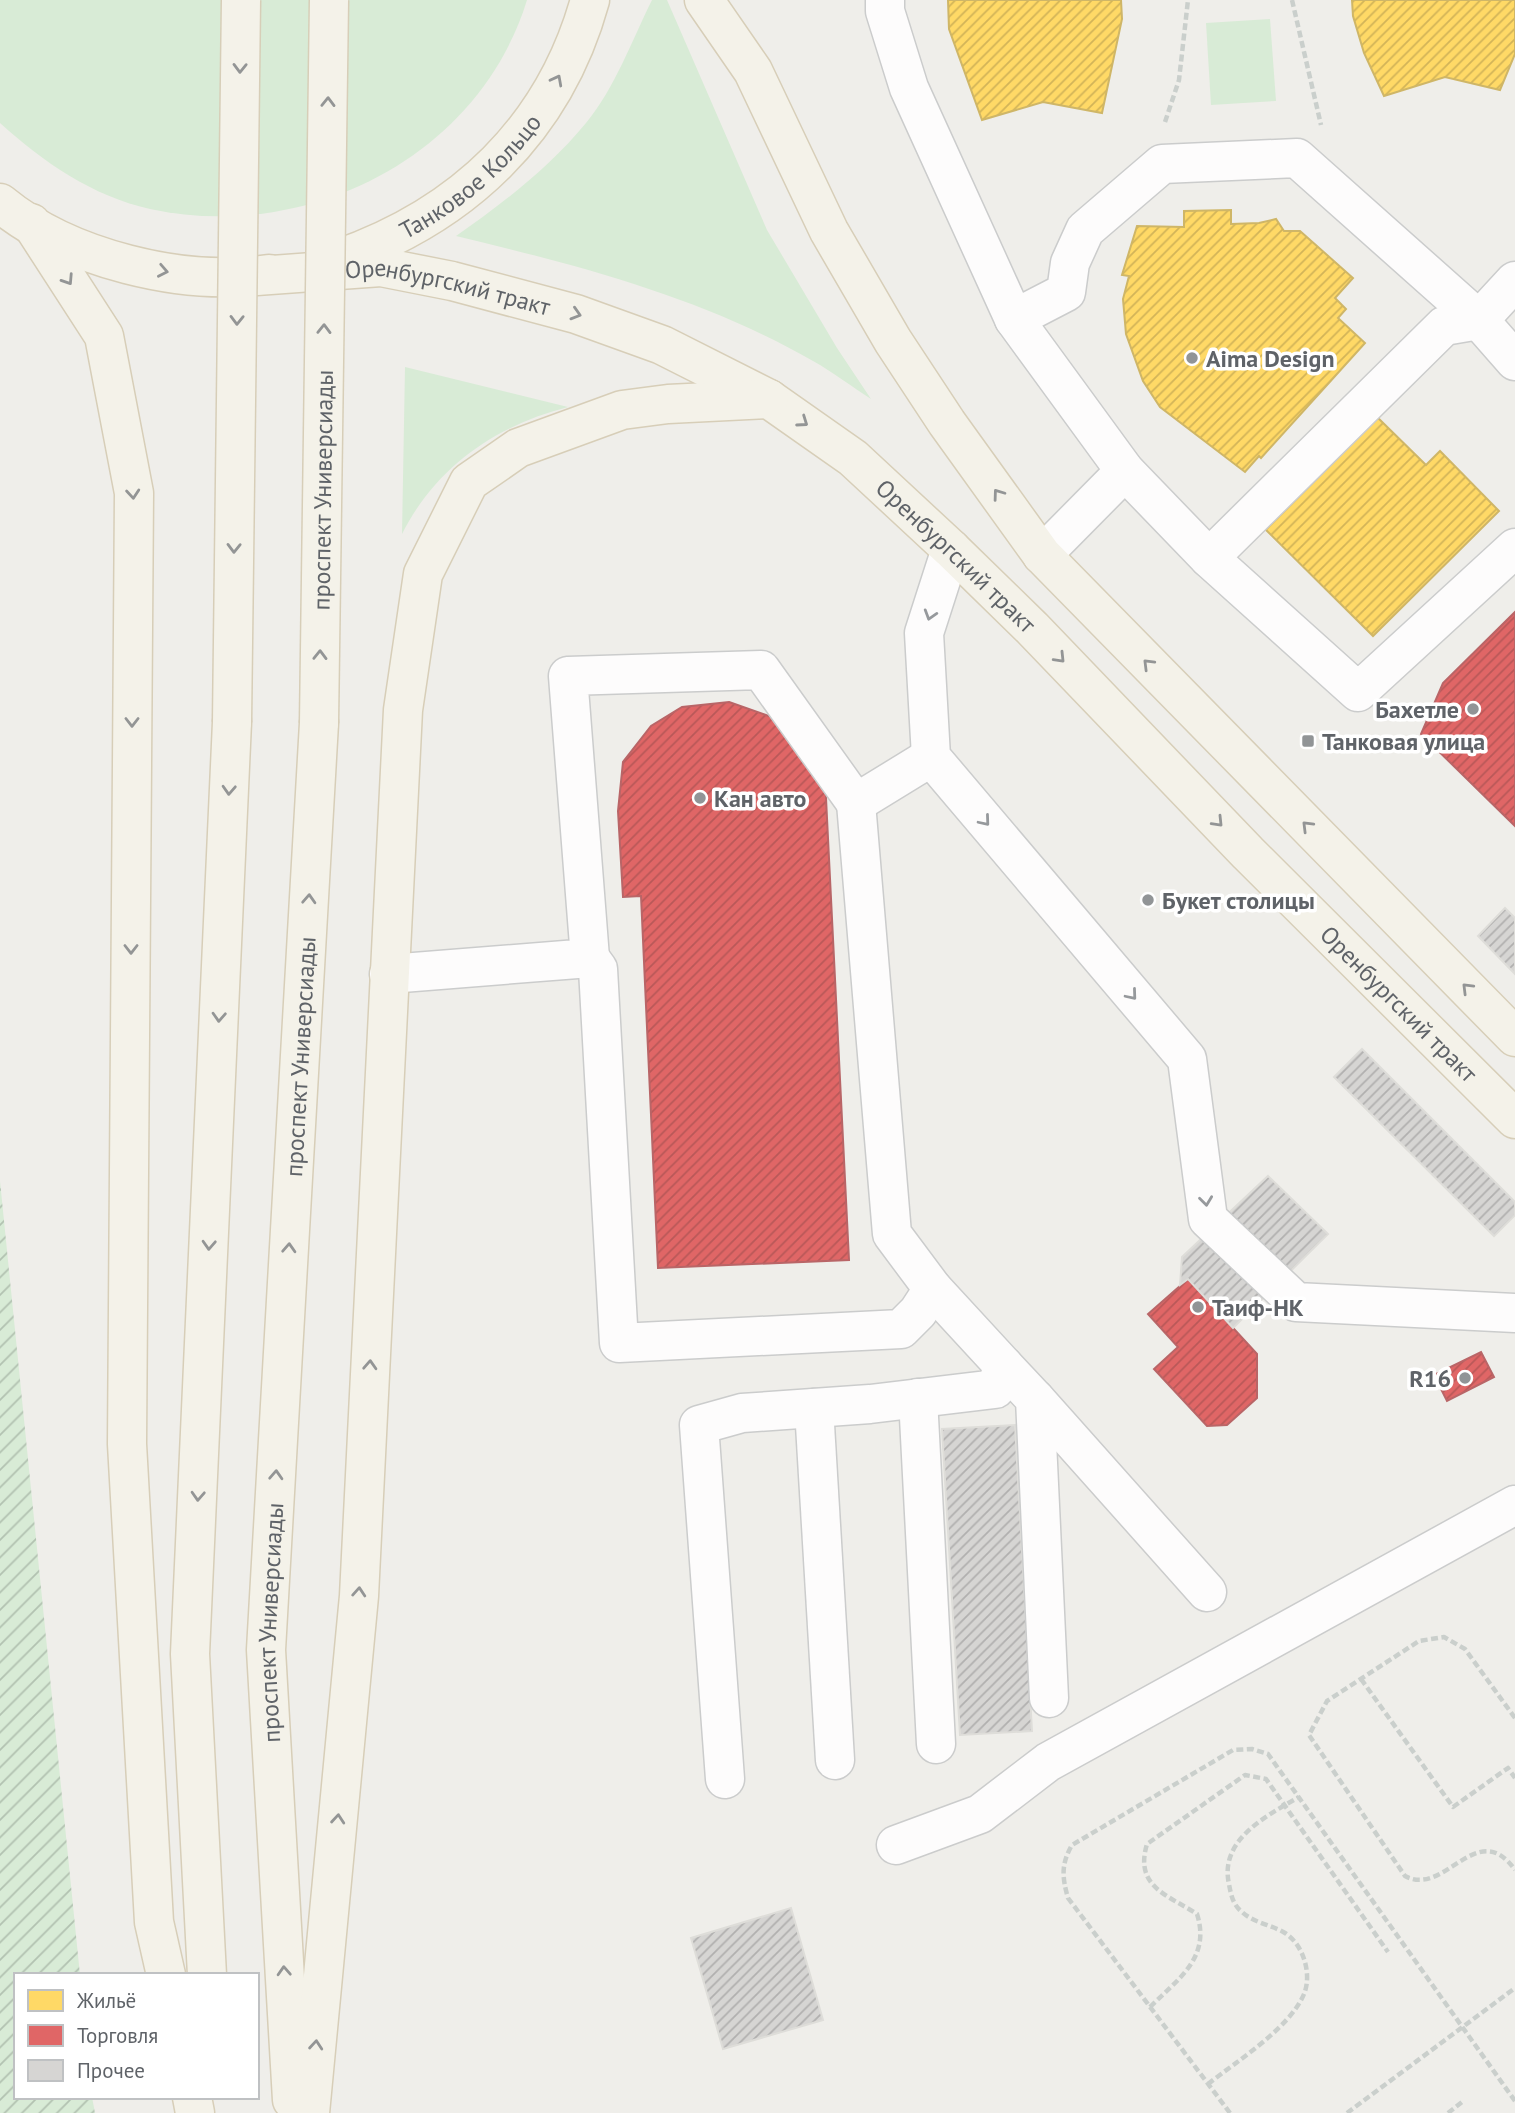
<svg xmlns="http://www.w3.org/2000/svg" width="1515" height="2113" viewBox="0 0 1515 2113" font-family="'PT Sans',sans-serif">
<style>
.green{fill:#d8ebd6}
.garden{fill:url(#garden-furrows)}
.homes{fill:url(#homes-hatch);stroke:#cfb667;stroke-width:2}
.shops{fill:url(#shops-hatch);stroke:#b96567;stroke-width:2}
.building{fill:url(#building-hatch);stroke:#deddd9;stroke-width:2}
.lines{fill:none;stroke-linecap:round;stroke-linejoin:round}
.minor-casing{stroke:#cbcccc;stroke-width:41}
.major-casing{stroke:#d7ceb8;stroke-width:41}
.path{stroke:#cacfcc;stroke-width:4.5;stroke-dasharray:7 3.5;stroke-linecap:butt}
.minor{stroke:#fdfcfc;stroke-width:38}
.major{stroke:#f4f2e9;stroke-width:38}
.major-bridge-casing{stroke:#d7ceb8;stroke-width:41;stroke-linecap:butt}
.major-bridge{stroke:#f4f2e9;stroke-width:38}
.oneway{stroke:#939595}
.oneway2{stroke:#96999c}
.poi-dot{fill:#919496;stroke:#fff;stroke-width:2.5}
.labels{text-anchor:middle;dominant-baseline:central;stroke-width:7;stroke-linejoin:round;paint-order:stroke}
.street-label{font-size:24px;fill:#5f6368;stroke:#fff}
.poi-label{font-size:24px;font-weight:bold;fill:#5f6368;stroke:#fff;text-anchor:start}
</style>
<defs>
<pattern id="garden-furrows" width="10" height="10" patternUnits="userSpaceOnUse" patternTransform="scale(1.75)"><rect width="10" height="10" fill="#d8ebd6"/><path d="M-1 1l2-2M0 10L10 0M9 11l2-2" fill="none" stroke="#b2c2b1"/></pattern>
<pattern id="homes-hatch" width="6" height="6" patternUnits="userSpaceOnUse" patternTransform="scale(1.75)"><rect width="6" height="6" fill="#ffd966"/><path d="M-1 1l2-2M0 6l6-6M5 7l2-2" fill="none" stroke="#d2b458"/></pattern>
<pattern id="shops-hatch" width="6" height="6" patternUnits="userSpaceOnUse" patternTransform="scale(1.75)"><rect width="6" height="6" fill="#e06666"/><path d="M-1 1l2-2M0 6l6-6M5 7l2-2" fill="none" stroke="#b95858"/></pattern>
<pattern id="building-hatch" width="6" height="6" patternUnits="userSpaceOnUse" patternTransform="scale(1.75)"><rect width="6" height="6" fill="#d6d5d3"/><path d="M-1 1l2-2M0 6l6-6M5 7l2-2" fill="none" stroke="#b1b0af"/></pattern>
</defs>
<rect width="100%" height="100%" fill="#efeeea"/>
<g class="green">
<path d="M0 0H527C479 157 306 243 150 209 92 196 43 162 0 123Z"/>
<path d="M652 0H667L767 230 837 348 871 399C852 387 833 372 813 361 704 298 578 265 456 236 503 203 549 168 586 123 615 88 632 40 652 0Z"/>
<polygon points="1270,19 1276,101 1211,105 1206,23"/>
<path d="M405 367 568 407C497 425 436 466 402 534Z"/>
</g>
<polygon class="garden" points="0,1181 80,1975 16,1975 16,2097 92,2097 95,2113 0,2113"/>
<g class="homes">
<polygon points="948,0 1121,0 1122,19 1102,113 1043,102 982,120 949,29"/>
<polygon points="1352,0 1515,0 1515,54 1500,90 1445,77 1384,96 1364,53 1353,16"/>
<polygon points="1231,210 1231,224 1259,223 1276,219 1284,231 1300,231 1353,278 1335,298 1346,309 1338,318 1365,343 1261,458 1259,456 1245,472 1160,407 1143,381 1126,334 1123,299 1129,276 1122,275 1137,226 1184,227 1184,211"/>
<polygon points="1375,415 1426,465 1440,451 1499,511 1373,636 1263,527"/>
</g>
<g class="shops">
<polygon points="1515,612 1515,826 1421,734 1443,683"/>
<polygon points="729,702 783,721 825,778 849,1260 658,1268 641,896 623,897 618,811 623,762 651,726 682,707"/>
<polygon points="1188,1279 1257,1354 1257,1398 1227,1425 1207,1426 1154,1369 1178,1347 1148,1314"/>
<polygon points="1481,1352 1494,1377 1447,1401 1434,1375"/>
</g>
<g class="building">
<polygon points="1505,908 1515,918 1515,974 1478,936"/>
<polygon points="1362,1049 1515,1202 1515,1215 1494,1236 1334,1077"/>
<polygon points="1268,1176 1328,1234 1233,1328 1188,1279 1180,1285 1182,1257"/>
<polygon points="1015,1425 1032,1731 960,1735 942,1429"/>
<polygon points="791,1908 823,2020 723,2049 691,1938"/>
</g>
<g class="lines">
<g class="minor-casing">
<g id="minor">
<polyline points="885,0 885,11 909,88 1014,319"/>
<polyline points="1515,361 1479,320 1297,158 1162,164 1085,230 1070,263 1066,292 1014,319 1125,471 1209,558 1358,692 1515,548"/>
<polyline points="951,549 924,633 931,757 1187,1059 1208,1219 1296,1302 1515,1313"/>
<polyline points="1042,555 1125,471"/>
<polyline points="1209,558 1444,326 1479,320 1515,281"/>
<polyline points="590,958 598,969 619,1343 901,1329 918,1312 933,1289 892,1234 856,803"/>
<polyline points="389,974 590,958 568,676 761,670 856,803 931,757"/>
<polyline points="1004,1366 1035,1399 1049,1698"/>
<polyline points="918,1398 936,1744"/>
<polyline points="1035,1399 1207,1592"/>
<polyline points="814,1408 835,1760"/>
<polyline points="725,1779 699,1425 742,1413 870,1404 995,1389 1004,1366 933,1289"/>
<polyline points="896,1845 980,1814 1048,1762 1515,1505"/>
</g>
</g>
<g class="major-casing">
<g id="major">
<polyline points="704,0 753,71 829,231 893,341 947,423 1042,555 1515,1037"/>
<path d="M0 203C68 259 183 287 269 274"/>
<polyline points="31,223 104,336 134,493 127,1444 154,1922 166,1975"/>
<path id="s1" d="M338 259C462 216 554 130 590 0"/>
<path id="s2" d="M244 277 381 267 452 281 576 314 662 345 769 399 853 458 951 549 1032 628 1248 853 1515 1119"/>
<polyline points="207,1975 190,1654 232,722"/>
<polyline points="192,2097 195,2113"/>
<path id="s3" d="M292 2100 266 1650 319 723"/>
<polyline points="310,2113 359,1596 403,710 423,574 469,482 518,448 622,410 668,404 769,399"/>
</g>
</g>
<g class="path">
<polyline points="1292,0 1321,125"/>
<polyline points="1165,122 1179,80 1188,0"/>
<polyline points="1361,1679 1453,1807 1508,1768 1515,1778"/>
<path d="M1515 1718 1465 1649 1444 1637 1419 1641 1327 1701 1309 1735 1405 1876C1445 1898 1477 1816 1515 1870"/>
<path d="M1150 2007C1178 1979 1211 1958 1197 1914 1168 1895 1134 1887 1147 1844L1245 1775 1266 1779 1388 1952"/>
<path d="M1208 2084C1237 2061 1290 2028 1304 1994 1312 1975 1304 1945 1285 1933 1272 1925 1254 1923 1242 1912 1233 1905 1231 1895 1229 1884 1219 1840 1266 1816 1299 1797"/>
<path d="M1230 2113 1068 1898C1062 1877 1061 1864 1072 1845L1233 1750 1252 1749 1268 1754 1515 2101"/>
<polyline points="1347,2113 1515,1988"/>
<polyline points="1448,2113 1462,2102"/>
</g>
<use href="#minor" class="minor"/>
<use href="#major" class="major"/>
<g class="major-bridge-casing">
<g id="major-bridge">
<polyline points="232,722 241,0"/>
<path id="s4" d="M319 723 329 0"/>
</g>
</g>
<use href="#major-bridge" class="major-bridge"/>
</g>
<defs><path id="oneway-chevron" d="M-2-3.5L2.5 0L-2 3.5" fill="none" stroke-width="1.6" stroke-linecap="round" stroke-linejoin="round" transform="scale(1.75)"/></defs>
<g class="oneway">
<use href="#oneway-chevron" transform="translate(240 68) rotate(91)"/>
<use href="#oneway-chevron" transform="translate(557 80) rotate(-62)"/>
<use href="#oneway-chevron" transform="translate(328 102) rotate(-89)"/>
<use href="#oneway-chevron" transform="translate(163 271) rotate(11)"/>
<use href="#oneway-chevron" transform="translate(68 280) rotate(57)"/>
<use href="#oneway-chevron" transform="translate(576 314) rotate(17)"/>
<use href="#oneway-chevron" transform="translate(237 320) rotate(91)"/>
<use href="#oneway-chevron" transform="translate(324 329) rotate(-89)"/>
<use href="#oneway-chevron" transform="translate(803 422) rotate(35)"/>
<use href="#oneway-chevron" transform="translate(133 494) rotate(85)"/>
<use href="#oneway-chevron" transform="translate(998 494) rotate(-126)"/>
<use href="#oneway-chevron" transform="translate(234 548) rotate(91)"/>
<use href="#oneway-chevron" transform="translate(320 655) rotate(-89)"/>
<use href="#oneway-chevron" transform="translate(1060 658) rotate(46)"/>
<use href="#oneway-chevron" transform="translate(1148 664) rotate(-135)"/>
<use href="#oneway-chevron" transform="translate(132 722) rotate(90)"/>
<use href="#oneway-chevron" transform="translate(229 790) rotate(93)"/>
<use href="#oneway-chevron" transform="translate(1218 822) rotate(46)"/>
<use href="#oneway-chevron" transform="translate(1307 826) rotate(-135)"/>
<use href="#oneway-chevron" transform="translate(309 899) rotate(-87)"/>
<use href="#oneway-chevron" transform="translate(131 949) rotate(90)"/>
<use href="#oneway-chevron" transform="translate(1467 988) rotate(-135)"/>
<use href="#oneway-chevron" transform="translate(219 1017) rotate(93)"/>
<use href="#oneway-chevron" transform="translate(209 1245) rotate(93)"/>
<use href="#oneway-chevron" transform="translate(289 1248) rotate(-87)"/>
<use href="#oneway-chevron" transform="translate(370 1365) rotate(-87)"/>
<use href="#oneway-chevron" transform="translate(276 1475) rotate(-87)"/>
<use href="#oneway-chevron" transform="translate(198 1496) rotate(93)"/>
<use href="#oneway-chevron" transform="translate(359 1592) rotate(-86)"/>
<use href="#oneway-chevron" transform="translate(338 1819) rotate(-85)"/>
<use href="#oneway-chevron" transform="translate(284 1971) rotate(-93)"/>
<use href="#oneway-chevron" transform="translate(316 2045) rotate(-85)"/>
</g>
<g class="oneway2">
<use href="#oneway-chevron" transform="translate(930 615) rotate(107)"/>
<use href="#oneway-chevron" transform="translate(985 821) rotate(50)"/>
<use href="#oneway-chevron" transform="translate(1132 995) rotate(50)"/>
<use href="#oneway-chevron" transform="translate(1206 1201) rotate(83)"/>
</g>
<g class="poi-dot">
<circle cx="1192" cy="358" r="7"/>
<circle cx="1473" cy="709" r="7"/>
<rect x="1301" y="734" width="14" height="14" rx="3.5"/>
<circle cx="700" cy="798" r="7"/>
<circle cx="1148" cy="900" r="7"/>
<circle cx="1198" cy="1307" r="7"/>
<circle cx="1465" cy="1378" r="7"/>
</g>
<g class="labels">
<g class="street-label">
<text stroke="none"><textPath href="#s1" startOffset="158">Танковое Кольцо</textPath></text>
<text stroke="none"><textPath href="#s2" startOffset="206">Оренбургский тракт</textPath></text>
<text stroke="none"><textPath href="#s4" startOffset="233">проспект Универсиады</textPath></text>
<text stroke="none"><textPath href="#s2" startOffset="794">Оренбургский тракт</textPath></text>
<text stroke="none"><textPath href="#s2" startOffset="1424">Оренбургский тракт</textPath></text>
<text stroke="none"><textPath href="#s3" startOffset="1045">проспект Универсиады</textPath></text>
<text stroke="none"><textPath href="#s3" startOffset="478">проспект Универсиады</textPath></text>
</g>
<g class="poi-label">
<text x="1206" y="358">Aima Design</text>
<text x="1459" y="709" text-anchor="end">Бахетле</text>
<text x="1322" y="741">Танковая улица</text>
<text x="714" y="798">Кан авто</text>
<text x="1162" y="900">Букет столицы</text>
<text x="1212" y="1307">Таиф-НК</text>
<text x="1451" y="1378" text-anchor="end">R16</text>
</g>
</g>
<rect x="14" y="1973" width="245" height="126" fill="#ffffff" stroke="#bfc1c3" stroke-width="2"/>
<rect x="28" y="1990" width="35" height="21" fill="#ffd966" stroke="#bfc1c3" stroke-width="2"/>
<text x="77" y="2008" font-size="21" fill="#5f6368">Жильё</text>
<rect x="28" y="2025" width="35" height="21" fill="#e06666" stroke="#bfc1c3" stroke-width="2"/>
<text x="77" y="2043" font-size="21" fill="#5f6368">Торговля</text>
<rect x="28" y="2060" width="35" height="21" fill="#d6d5d3" stroke="#bfc1c3" stroke-width="2"/>
<text x="77" y="2078" font-size="21" fill="#5f6368">Прочее</text>
</svg>
